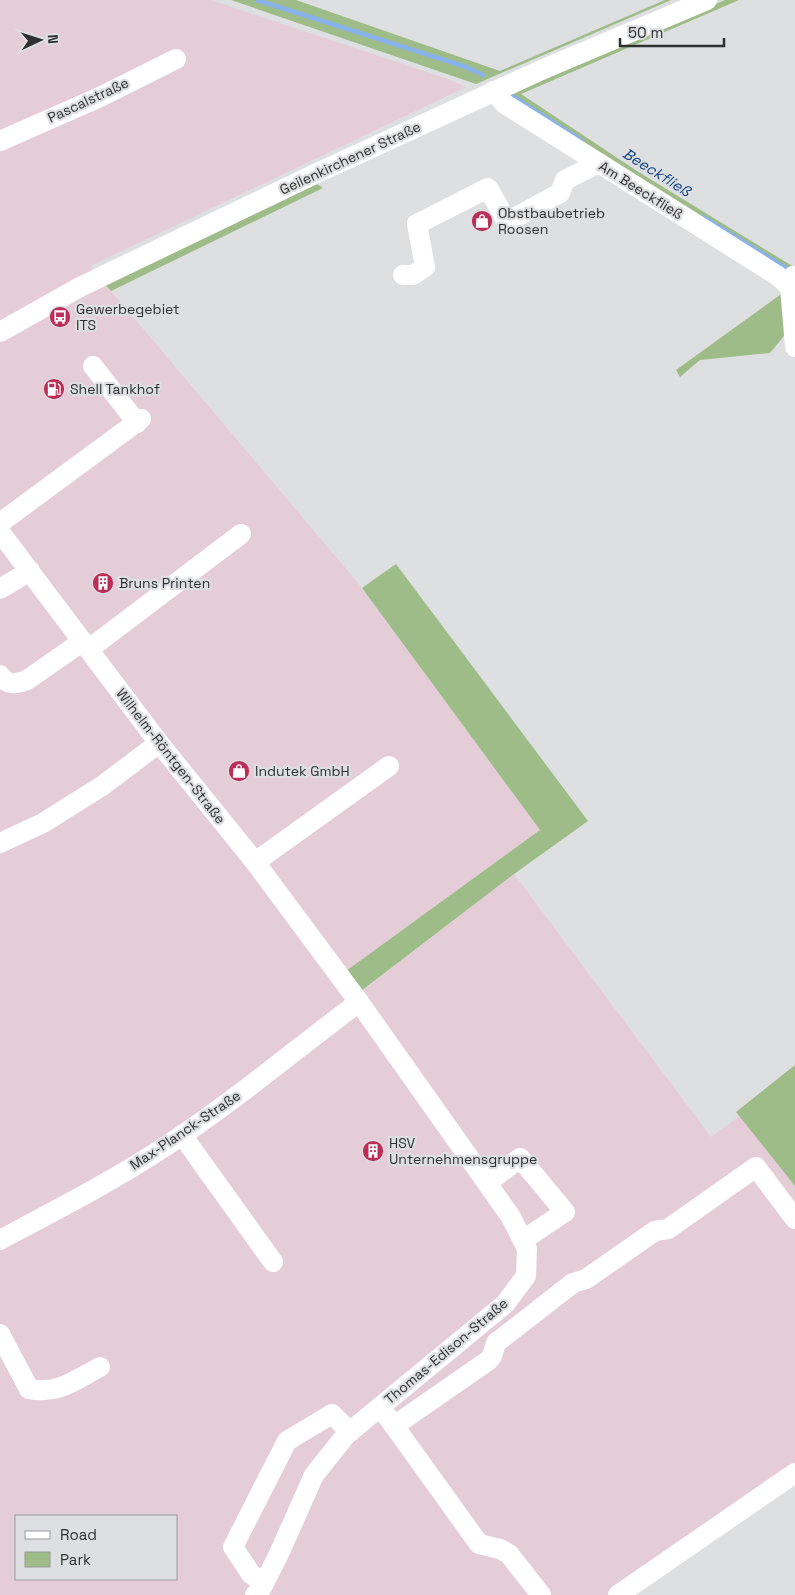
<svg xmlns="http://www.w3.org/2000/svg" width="795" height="1595" viewBox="0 0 795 1595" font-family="'Space Grotesk',sans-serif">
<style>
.industrial{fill:#e5cdd8;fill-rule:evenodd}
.green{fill:#9ebc88}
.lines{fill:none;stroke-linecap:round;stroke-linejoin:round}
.stream{stroke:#89b1eb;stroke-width:4.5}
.minor{stroke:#fff;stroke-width:20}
.labels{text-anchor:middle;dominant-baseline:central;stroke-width:4.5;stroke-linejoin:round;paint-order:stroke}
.street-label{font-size:14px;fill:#2f3030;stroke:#dddfe0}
.poi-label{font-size:14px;fill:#2f3030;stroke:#dddfe0;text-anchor:start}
.water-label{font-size:15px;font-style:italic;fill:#114487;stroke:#dddfe0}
</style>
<rect width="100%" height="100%" fill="#dddfe0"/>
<path class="industrial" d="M0 0H210L445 78 466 87 90 266 358 583 540 830 346 971 362 991 514 874 711 1137 740 1116 795 1186V1479L621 1595H0ZM16 1516H176V1579H16Z"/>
<g class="green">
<polygon points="231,0 296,0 500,71 665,0 671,0 476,84"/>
<polygon points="725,0 739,0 521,94 637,171 794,267 787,274 507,97 638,36"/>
<polygon points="315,183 323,188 111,291 105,284"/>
<polygon points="784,292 788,331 770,353 700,360 680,377 676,370"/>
<polygon points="396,564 588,821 514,874 361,991 346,971 540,830 362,588"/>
<polygon points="795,1065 795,1186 736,1112"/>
</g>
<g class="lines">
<g class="stream">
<polyline points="257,0 466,67 483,75"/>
<polyline points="512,96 582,141"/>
<polyline points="703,217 789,270"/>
</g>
<g class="minor">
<polyline points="493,91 505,104 778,276 790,287 795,288"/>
<polyline points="0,141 100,97 176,59"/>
<polyline points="403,275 413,275 425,267 417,224 488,188 507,222 560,193 565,180 599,163"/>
<polyline points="793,276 790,287 795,347"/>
<polyline points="0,332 80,287 315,174 539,71 707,0"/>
<polyline points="93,366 137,423"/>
<polyline points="0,523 141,419"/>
<polyline points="0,532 159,743 255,862 359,1002 511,1217 527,1249 526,1276 505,1304 346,1435 314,1475 278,1556 261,1589 255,1595"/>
<polyline points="0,589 30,571"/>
<polyline points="89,649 241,534"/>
<path d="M0 675C7 686 16 684 27 680L83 641"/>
<polyline points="0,843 43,823 102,786 159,743"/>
<polyline points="255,862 389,766"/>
<polyline points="182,1135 273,1262"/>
<polyline points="487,1183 520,1158 565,1212 523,1240"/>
<path d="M0 1240C56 1210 113 1181 166 1146 233 1102 295 1050 359 1002"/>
<path d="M0 1334 29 1389C58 1395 75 1380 100 1367"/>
<polyline points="387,1416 479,1544 500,1549 509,1554 541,1595"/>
<polyline points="394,1426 489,1360 492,1356 496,1343 573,1283 586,1279 655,1231 668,1229 756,1167 795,1219"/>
<polyline points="264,1583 251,1574 233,1547 287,1441 332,1414 350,1432"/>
<polyline points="618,1595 795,1473"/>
</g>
</g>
<defs>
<g id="shop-disc" transform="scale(1.125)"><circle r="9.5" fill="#bc2d58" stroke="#dddfe0"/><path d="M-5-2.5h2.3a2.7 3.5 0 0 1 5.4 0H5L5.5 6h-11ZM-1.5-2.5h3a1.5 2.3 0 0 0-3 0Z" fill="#fff"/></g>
<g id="bus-disc" transform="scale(1.125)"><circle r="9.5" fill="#bc2d58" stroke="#dddfe0"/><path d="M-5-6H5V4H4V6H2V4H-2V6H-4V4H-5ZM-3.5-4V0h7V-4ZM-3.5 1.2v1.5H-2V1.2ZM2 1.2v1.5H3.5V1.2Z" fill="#fff"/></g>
<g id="fuel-disc" transform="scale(1.125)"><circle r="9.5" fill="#bc2d58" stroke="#dddfe0"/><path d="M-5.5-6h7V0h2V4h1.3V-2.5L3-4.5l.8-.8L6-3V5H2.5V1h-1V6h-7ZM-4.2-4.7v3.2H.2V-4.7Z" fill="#fff"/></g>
<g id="building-disc" transform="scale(1.125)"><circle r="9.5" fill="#bc2d58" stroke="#dddfe0"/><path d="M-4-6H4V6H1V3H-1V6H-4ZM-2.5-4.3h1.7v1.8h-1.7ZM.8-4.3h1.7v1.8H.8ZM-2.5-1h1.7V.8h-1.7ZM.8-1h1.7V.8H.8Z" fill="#fff"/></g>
</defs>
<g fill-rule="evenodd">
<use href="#shop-disc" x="482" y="221"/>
<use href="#bus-disc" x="60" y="317"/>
<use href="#fuel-disc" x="54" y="389"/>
<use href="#building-disc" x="103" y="583"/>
<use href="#shop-disc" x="239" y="771"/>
<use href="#building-disc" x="373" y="1151"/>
</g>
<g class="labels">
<g class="street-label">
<text transform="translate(88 100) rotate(-25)">Pascalstraße</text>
<text transform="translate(350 158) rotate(-25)">Geilenkirchener Straße</text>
<text transform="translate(641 190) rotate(32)">Am Beeckfließ</text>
<text transform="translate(171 756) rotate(52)">Wilhelm-Röntgen-Straße</text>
<text transform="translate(185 1130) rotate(-34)">Max-Planck-Straße</text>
<text transform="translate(446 1351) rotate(-40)">Thomas-Edison-Straße</text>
</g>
<g class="poi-label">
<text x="498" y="213">Obstbaubetrieb<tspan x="498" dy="16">Roosen</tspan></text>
<text x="76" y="309">Gewerbegebiet<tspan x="76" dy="16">ITS</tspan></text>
<text x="70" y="389">Shell Tankhof</text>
<text x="119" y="583">Bruns Printen</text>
<text x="255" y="771">Indutek GmbH</text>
<text x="389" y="1143">HSV<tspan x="389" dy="16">Unternehmensgruppe</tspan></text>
</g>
<g class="water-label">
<text transform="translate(657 172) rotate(32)">Beeckfließ</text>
</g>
</g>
<rect x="15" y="1515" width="162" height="65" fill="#dddfe0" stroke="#97999a"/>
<rect x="25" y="1531" width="25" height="8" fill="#ffffff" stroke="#97999a"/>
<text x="60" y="1540" font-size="15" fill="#2f3030">Road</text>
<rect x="25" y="1552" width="25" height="15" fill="#9ebc88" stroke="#97999a"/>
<text x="60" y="1565" font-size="15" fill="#2f3030">Park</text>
<g transform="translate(40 40) rotate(86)" stroke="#dddfe0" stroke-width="4" paint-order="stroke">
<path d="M0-4L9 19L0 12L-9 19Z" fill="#2f3030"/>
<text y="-8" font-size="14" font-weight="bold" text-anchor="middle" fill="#2f3030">N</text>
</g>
<path d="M620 38v8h104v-8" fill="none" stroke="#2f3030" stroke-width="2.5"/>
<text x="628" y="38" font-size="15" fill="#2f3030" stroke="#dddfe0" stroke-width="4" paint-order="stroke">50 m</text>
</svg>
